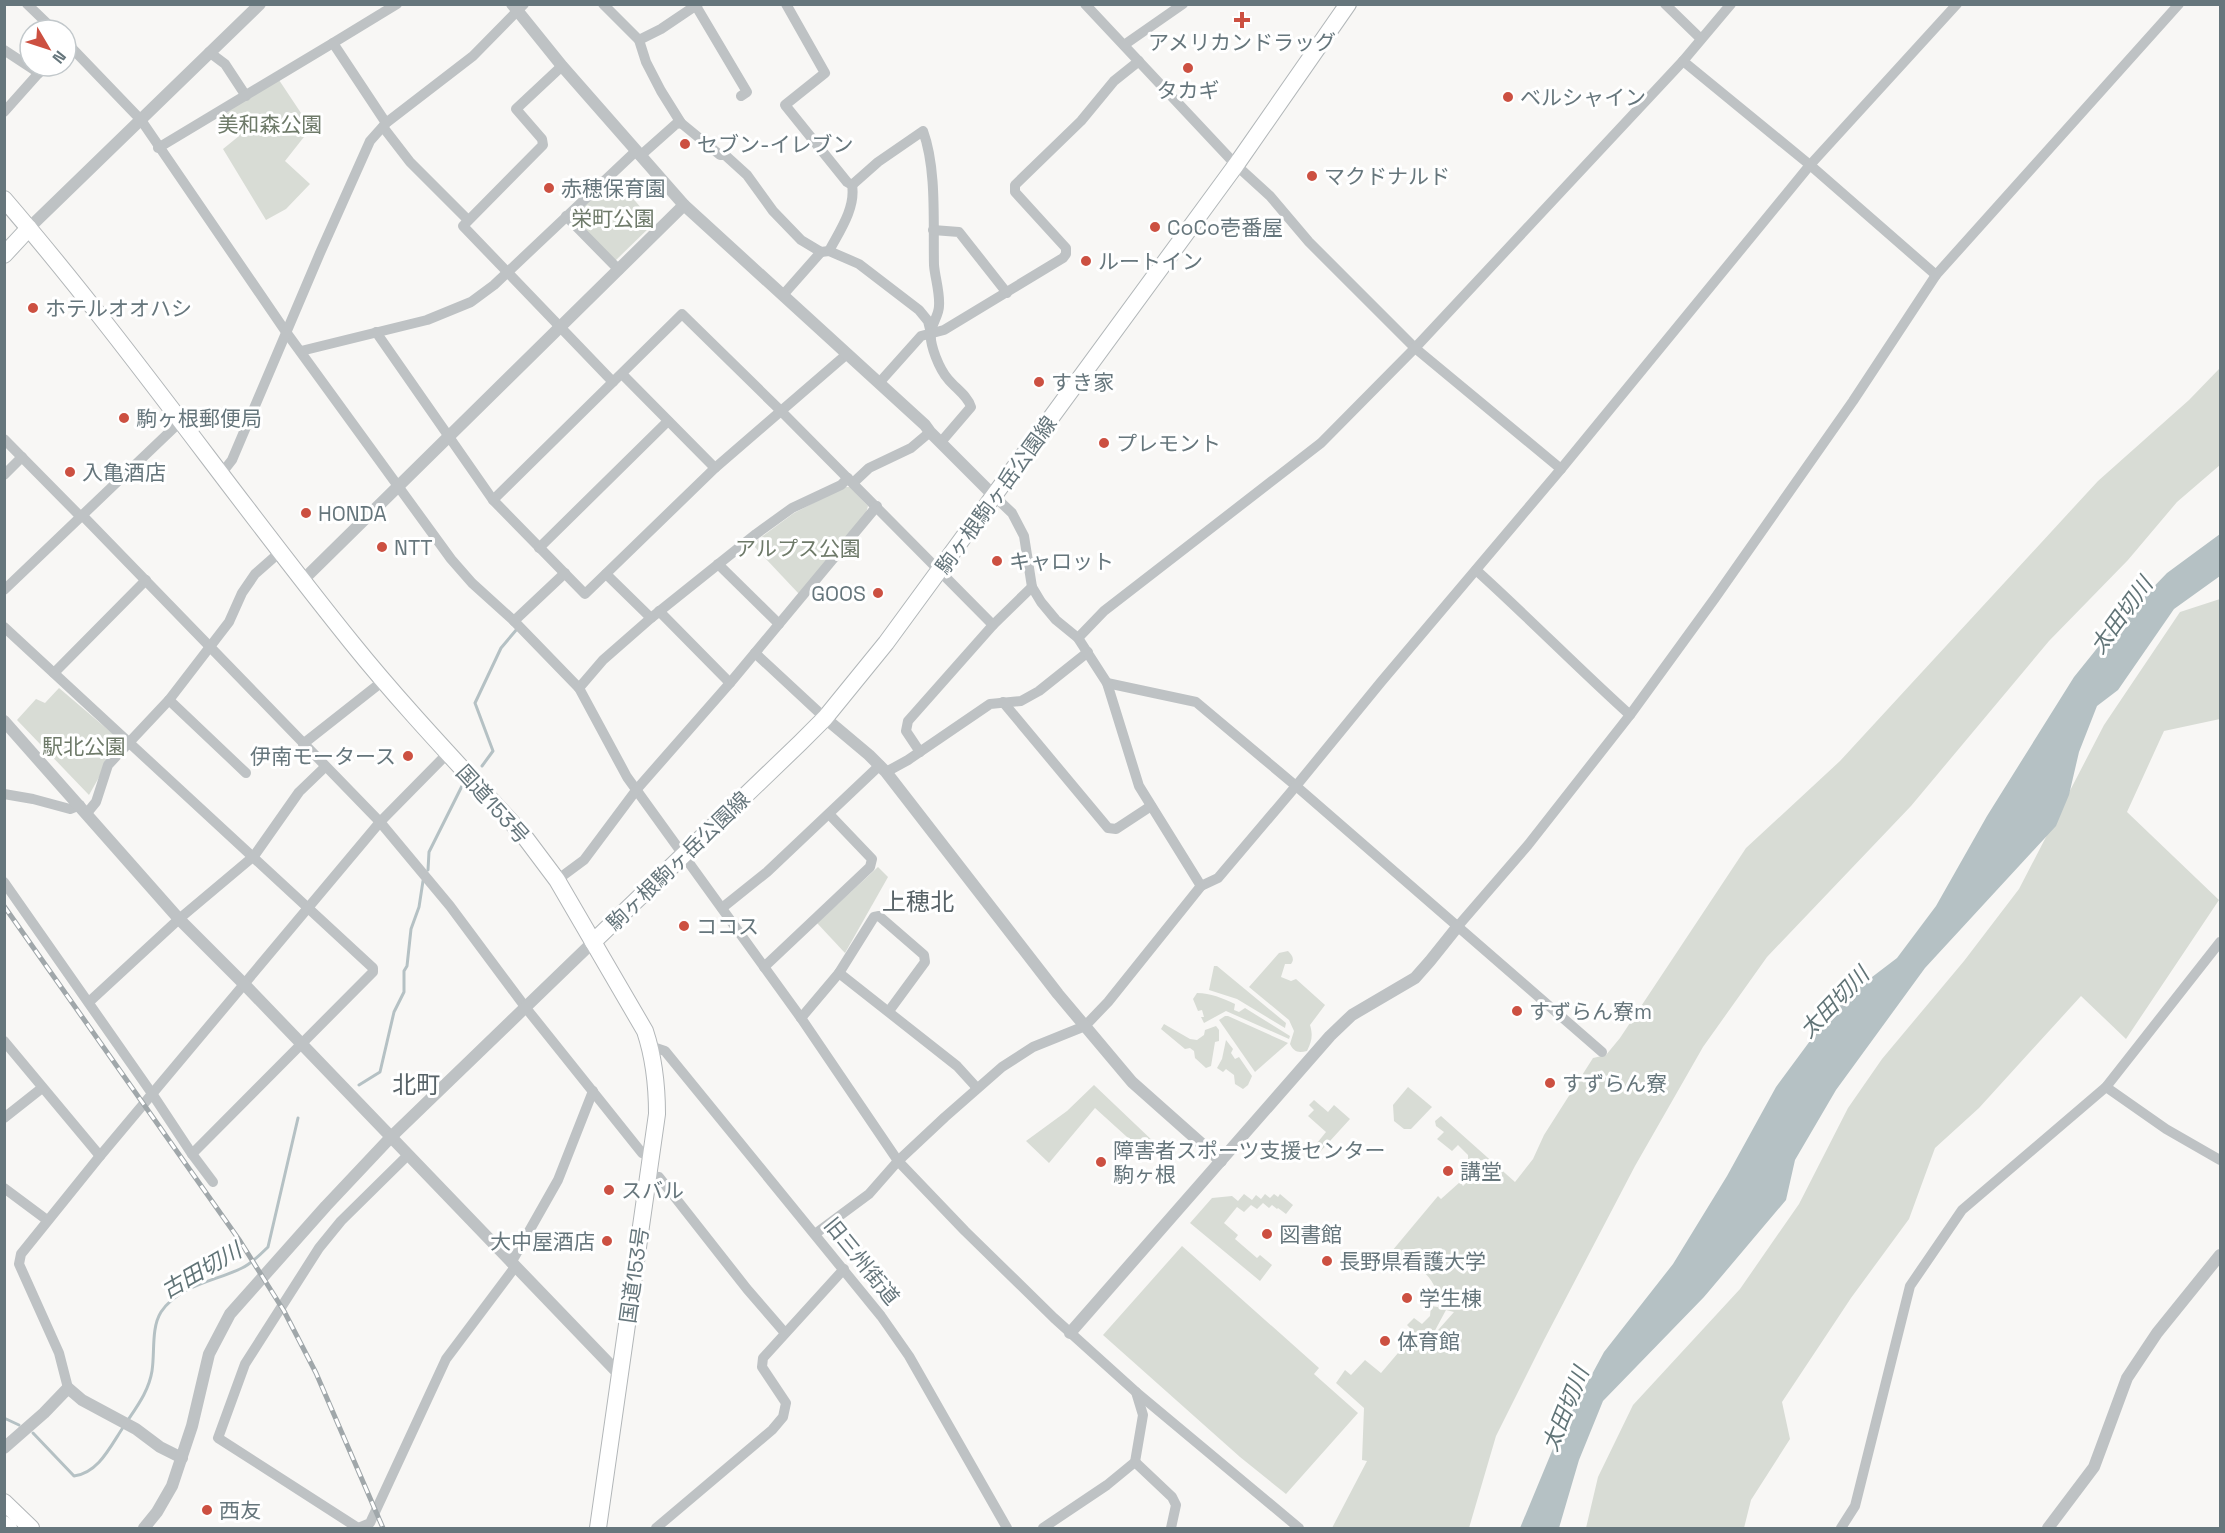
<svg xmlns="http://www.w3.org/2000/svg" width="2225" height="1533" viewBox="0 0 2225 1533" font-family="'Space Grotesk','Noto Sans JP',sans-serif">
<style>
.green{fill:#d8dcd5;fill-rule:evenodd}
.water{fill:#b5c1c4}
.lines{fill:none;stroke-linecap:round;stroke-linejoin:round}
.stream{stroke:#b5c1c4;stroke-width:3}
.primary-casing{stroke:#b2b7b9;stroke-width:18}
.trunk-casing{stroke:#b2b6b8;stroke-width:18}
.minor{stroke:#bec2c4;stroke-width:10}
.tertiary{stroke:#bec2c4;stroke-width:12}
.primary{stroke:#fff;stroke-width:16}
.trunk{stroke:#fff;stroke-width:16}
.rail-casing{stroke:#a0a7aa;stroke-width:5}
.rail{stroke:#fff;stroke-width:3;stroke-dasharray:9;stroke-linecap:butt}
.poi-dot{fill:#cc5041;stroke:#fff;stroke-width:2}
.labels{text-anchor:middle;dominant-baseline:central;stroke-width:6;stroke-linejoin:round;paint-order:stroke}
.poi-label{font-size:21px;fill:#66767c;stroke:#fff;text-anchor:start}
.park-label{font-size:21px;fill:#6e7a69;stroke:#fff}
.street-label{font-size:21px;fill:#66767c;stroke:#fff}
.water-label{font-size:22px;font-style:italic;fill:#617477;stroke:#fff}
.quarter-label{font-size:24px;fill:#586368;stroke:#fff}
</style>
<rect width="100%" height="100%" fill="#f8f7f5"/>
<g class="green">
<polygon points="279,80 311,128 285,161 310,184 286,209 266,220 223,149 239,136 225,112"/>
<polygon points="613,175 654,223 615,261 575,219 575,213"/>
<path d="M2220 368V465L2177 502 2128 560 2049 641 1911 806 1767 957 1703 1047 1635 1166 1544 1340 1496 1436 1469 1528H1332L1367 1461 1362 1460 1364 1408 1336 1383 1345 1370 1351 1375 1365 1360 1381 1373 1415 1333 1407 1325 1414 1318 1422 1324 1430 1316 1431 1306 1438 1307C1439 1284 1427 1273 1409 1260L1404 1267 1395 1265 1387 1257 1438 1196 1441 1199 1460 1182 1463 1186 1469 1180 1468 1155 1458 1145 1452 1151 1437 1139 1444 1132 1436 1126 1435 1121 1441 1116 1515 1182 1533 1159 1544 1135 1593 1058 1606 1055 1620 1038 1746 848 1840 761 2098 481 2189 400ZM1446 1310 1454 1312 1431 1338Z"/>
<polygon points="845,487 850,487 868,506 866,513 799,594 752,544 794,513"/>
<polygon points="2220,599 2220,719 2164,731 2127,812 2219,900 2126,1039 2081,996 1979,1108 1935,1148 1909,1219 1851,1298 1782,1402 1790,1439 1751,1500 1744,1528 1586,1528 1598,1477 1633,1405 1740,1289 1799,1204 1848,1108 1882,1059 1964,961 2019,889 2104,725 2180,612"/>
<polygon points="59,688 120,740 89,795 17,720 36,699 45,703"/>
<polygon points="878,867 888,877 845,953 817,923"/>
<path d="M1288 951C1292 955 1295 959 1291 964H1285L1281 977 1291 981 1296 979 1325 1005 1310 1025C1313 1035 1312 1041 1307 1051 1298 1053 1294 1052 1290 1044L1294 1031 1289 1020 1249 987 1279 953Z"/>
<polygon points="1214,966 1217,966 1286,1023 1285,1028 1237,999 1209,990"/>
<path d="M1197 993C1211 993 1222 998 1235 1004L1234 1010 1239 1012 1245 1008 1290 1036 1289 1039 1226 1011 1204 1023 1201 1017H1204L1202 1010 1198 1011 1193 999Z"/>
<polygon points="1225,1016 1228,1016 1288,1043 1255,1072 1219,1020"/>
<polygon points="1164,1024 1190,1039 1197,1040 1204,1035 1205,1030 1216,1026 1219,1030 1219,1041 1215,1042 1211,1066 1206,1068 1195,1058 1194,1051 1190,1048 1185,1049 1161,1029"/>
<polygon points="1226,1040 1233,1049 1231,1053 1235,1059 1239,1057 1252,1076 1248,1085 1243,1089 1235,1084 1234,1075 1226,1069 1223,1072 1217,1068 1222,1059"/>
<polygon points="1094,1085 1156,1144 1148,1156 1095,1108 1049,1163 1026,1141 1067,1111"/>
<polygon points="1408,1087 1432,1107 1411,1129 1404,1129 1394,1121 1393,1105"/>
<polygon points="1314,1100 1328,1112 1334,1105 1350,1119 1319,1153 1313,1148 1326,1132 1308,1116 1314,1110 1309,1105"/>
<polygon points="1244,1194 1252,1200 1256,1195 1261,1199 1265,1194 1270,1198 1274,1194 1278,1197 1280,1194 1293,1205 1286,1214 1278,1208 1277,1209 1272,1205 1269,1208 1263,1203 1257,1209 1251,1205 1244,1212 1237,1207 1224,1223 1238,1235 1235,1239 1257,1258 1260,1255 1272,1265 1260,1281 1190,1223 1212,1198 1232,1196 1238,1201"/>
<polygon points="1182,1246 1319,1368 1314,1374 1358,1413 1286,1494 1240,1457 1103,1335"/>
</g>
<polygon class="water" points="2220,534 2220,576 2174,609 2118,690 2097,706 2079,752 2069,795 2056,826 1925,968 1836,1090 1795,1160 1786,1200 1704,1297 1603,1401 1579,1460 1559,1528 1520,1528 1557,1439 1604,1352 1673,1264 1727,1176 1776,1087 1838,1003 1897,958 1936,906 1987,816 2074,677 2111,631 2167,573"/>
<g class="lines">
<g class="stream">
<polyline points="482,766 493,751 475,703 501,648 517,629"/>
<polyline points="428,870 429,852 462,786"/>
<polyline points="359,1085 380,1072 394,1012 404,992 404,971 407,966 411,929 419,907 423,881"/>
<polyline points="4,1418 19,1425"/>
<path d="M128 1420C138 1405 149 1390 152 1371 155 1352 151 1328 161 1312 179 1285 216 1281 242 1268 252 1263 260 1255 268 1247L298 1118"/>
<path d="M33 1433 74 1476C99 1473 111 1445 124 1426"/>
</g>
<g class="primary-casing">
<g id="primary">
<polyline points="4,255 29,228"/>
<polyline points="593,942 800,743 825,718 886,643 1236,165 1348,4"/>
</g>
</g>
<g class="trunk-casing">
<g id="trunk">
<path d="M4 199C127 342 234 497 352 643 406 710 466 772 524 836L557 880 645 1031C654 1058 657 1086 657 1114L598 1528"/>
<polyline points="4,1502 31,1528"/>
<polyline points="4,1524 9,1528"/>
</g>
</g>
<g class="minor">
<polyline points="27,4 54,30"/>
<polyline points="603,4 639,40 646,62 661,91 681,123 720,155 725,155 747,175 773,211 801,240 821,252 829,251 859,264 919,310 928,321 931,333"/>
<path d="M786 4 825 73 785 105 847 182 852 185C856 208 839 232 829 251"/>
<polyline points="1085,4 1236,165 1270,196 1309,242 1415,348 1561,469"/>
<polyline points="1665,4 1701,39"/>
<polyline points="696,6 747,92 741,96"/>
<polyline points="639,40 661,29 698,4"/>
<polyline points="66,42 141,120 286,332 451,559 472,583 514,621 579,688 627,777 801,1018 898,1161 965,1231 1054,1318 1136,1392 1143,1415 1135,1462 1107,1485 1043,1528"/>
<polyline points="333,43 397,4"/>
<polyline points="1124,45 1183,4"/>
<polyline points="4,50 39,73"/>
<polyline points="209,52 225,64 246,96"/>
<polyline points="1683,61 1810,165 1936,275"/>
<polyline points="562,66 516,109 542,139 543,145 463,226 613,382"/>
<polyline points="4,112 45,66"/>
<polyline points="383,127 410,162 468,220"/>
<polyline points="158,148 333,43 386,123"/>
<polyline points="640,156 676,124 681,123"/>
<path d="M852 185 878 162 923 131C937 169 933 224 934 265 935 278 940 292 939 306 939 315 932 323 931 332 929 345 940 370 948 379 955 388 968 396 971 407L941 442"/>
<polyline points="566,216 619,270"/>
<polyline points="933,230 959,232 1007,293"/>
<polyline points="783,295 821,252"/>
<polyline points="376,332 493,500 585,594 715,468 847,354"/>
<polyline points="301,351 427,320 471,302 494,285 636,151"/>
<polyline points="622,374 715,468"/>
<polyline points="879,383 921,336 944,330 1063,258 1066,254 1066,248 1015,192 1015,185 1081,121 1114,81 1139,61"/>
<polyline points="4,439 81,517"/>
<polyline points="221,474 232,460 320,253 370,141 386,123 473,56 524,4"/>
<polyline points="4,475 22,457"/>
<polyline points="853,483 869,468 911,448 930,432"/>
<polyline points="493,500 682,314 781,411 993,625"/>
<polyline points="83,516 380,822 450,906 526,1008 642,1153 651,1155"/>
<polyline points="539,548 668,421"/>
<polyline points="718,564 779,624"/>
<path d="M1476 570C1529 618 1578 668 1630 715"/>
<polyline points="606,574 651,618"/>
<polyline points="4,590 181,421"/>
<polyline points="659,611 730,683"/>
<polyline points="514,621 565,573"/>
<polyline points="4,627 373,968 373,972 192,1154 153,1095 4,882"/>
<polyline points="1078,638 1104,611 1321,443 1415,348 1683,61 1731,4"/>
<polyline points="755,653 825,718"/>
<polyline points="54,673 146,580"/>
<polyline points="1107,683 1196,702 1296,786 1602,1052"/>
<polyline points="579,688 603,660 651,618 756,534 792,508 841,485 848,478"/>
<polyline points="169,700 246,773"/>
<polyline points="1003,702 1108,828 1116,829 1151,806"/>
<polyline points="303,744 383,681"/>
<polyline points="920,752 906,731 908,721 993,625 1032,587"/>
<polyline points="886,772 908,760 990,704 1021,701 1039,691 1088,652"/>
<polyline points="4,794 33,799 70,809 80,805"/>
<polyline points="87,813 96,802 108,765 169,700 229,622 242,593 255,574 280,552"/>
<polyline points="557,880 584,860 637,789 730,683 877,506"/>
<polyline points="1201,886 1218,878 1296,786 1381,682 1561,469 1810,165 1957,4"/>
<polyline points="722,908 767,872 880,765"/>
<polyline points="1458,926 1528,845 1630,715 1715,598 1853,401 1936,275 2179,4"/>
<polyline points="764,967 870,867 872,859 829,814"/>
<polyline points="839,973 874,917 879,916 924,955 925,962 889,1011"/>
<polyline points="89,1002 179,919 254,856 299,792 325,767"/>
<polyline points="801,1018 839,973 957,1066 977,1088"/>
<polyline points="4,1041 100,1156"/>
<polyline points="650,1046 665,1051 881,1316 909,1356 1007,1528"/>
<polyline points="2106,1087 2166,1129 2220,1160"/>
<polyline points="4,1118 42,1088"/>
<polyline points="192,1154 213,1182"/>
<polyline points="649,1176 659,1177 747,1289 785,1333"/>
<polyline points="4,1188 47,1220"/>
<polyline points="815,1234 869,1194 898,1161 945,1117 1002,1067 1033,1047 1085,1026 1108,1002 1201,886 1139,786 1107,683 1078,638 1056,620 1041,602 1032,587 1024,536 1012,513 994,496"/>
<polyline points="511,1263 558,1180 593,1091"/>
<polyline points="68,1388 59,1353 19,1264 21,1254 100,1156 380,822 448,753"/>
<polyline points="1136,1392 1299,1528"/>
<polyline points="1135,1462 1172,1497 1176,1505 1171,1528"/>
<polyline points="358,1528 218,1438 245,1364 319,1248 341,1221 408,1155"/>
<polyline points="358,1528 370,1523 446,1359 515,1267"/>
<polyline points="656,1528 772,1430 783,1417 786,1403 762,1367 763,1358 844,1269"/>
<polyline points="1841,1528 1855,1506 1910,1286 1962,1210 2106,1087 2220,942"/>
</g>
<g class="tertiary">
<polyline points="512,4 562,66 684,205 925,425 930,432 994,496"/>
<polyline points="29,228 260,4"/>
<polyline points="303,580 684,205"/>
<polyline points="825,718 869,755 886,772 1058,994 1132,1082 1221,1161"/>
<polyline points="4,721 179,919 244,984 620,1375"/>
<polyline points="1070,1333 1330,1036 1352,1015 1415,978 1430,961 1458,926"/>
<polyline points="4,1448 44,1413 68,1388 82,1400 136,1429 160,1447 182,1458"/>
<polyline points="144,1528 157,1512 172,1486 192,1426 209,1354 230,1314 326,1206 391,1137 593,942"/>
<polyline points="2048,1528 2094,1467 2127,1378 2157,1333 2220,1255"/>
</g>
<use href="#primary" class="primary"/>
<use href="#trunk" class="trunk"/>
<g class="rail-casing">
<polyline id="rail" points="4,906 240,1241 284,1311 316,1373 383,1528"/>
</g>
<use href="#rail" class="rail"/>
</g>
<g class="poi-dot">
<path d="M1239 11h6v6h6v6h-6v6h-6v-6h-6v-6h6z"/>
<circle cx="1188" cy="68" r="6"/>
<circle cx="1508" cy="97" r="6"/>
<circle cx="685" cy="144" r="6"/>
<circle cx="1312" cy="176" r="6"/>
<circle cx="549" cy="188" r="6"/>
<circle cx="1155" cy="227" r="6"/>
<circle cx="1086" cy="261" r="6"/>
<circle cx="33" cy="308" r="6"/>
<circle cx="1039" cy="382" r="6"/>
<circle cx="124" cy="418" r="6"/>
<circle cx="1104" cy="443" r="6"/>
<circle cx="70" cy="472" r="6"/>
<circle cx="306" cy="513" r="6"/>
<circle cx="382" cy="547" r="6"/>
<circle cx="997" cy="561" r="6"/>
<circle cx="878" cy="593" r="6"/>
<circle cx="408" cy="756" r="6"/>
<circle cx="684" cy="926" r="6"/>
<circle cx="1517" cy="1011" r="6"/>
<circle cx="1550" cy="1083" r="6"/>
<circle cx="1101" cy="1162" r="6"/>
<circle cx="1448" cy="1171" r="6"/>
<circle cx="609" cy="1190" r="6"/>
<circle cx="1267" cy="1234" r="6"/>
<circle cx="607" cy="1241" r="6"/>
<circle cx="1327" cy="1261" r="6"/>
<circle cx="1407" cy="1298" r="6"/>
<circle cx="1385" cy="1341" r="6"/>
<circle cx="207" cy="1510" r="6"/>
</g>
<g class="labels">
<g class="poi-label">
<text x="1242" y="42" text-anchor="middle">アメリカンドラッグ</text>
<text x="1188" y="90" text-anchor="middle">タカギ</text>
<text x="1520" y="97">ベルシャイン</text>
<text x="697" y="144">セブン-イレブン</text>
<text x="1324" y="176">マクドナルド</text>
<text x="561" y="188">赤穂保育園</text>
<text x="1167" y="227">CoCo壱番屋</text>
<text x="1098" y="261">ルートイン</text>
<text x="45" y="308">ホテルオオハシ</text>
<text x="1051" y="382">すき家</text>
<text x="136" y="418">駒ヶ根郵便局</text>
<text x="1116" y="443">プレモント</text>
<text x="82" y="472">入亀酒店</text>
<text x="318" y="513">HONDA</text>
<text x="394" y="547">NTT</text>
<text x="1009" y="561">キャロット</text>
<text x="866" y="593" text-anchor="end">GOOS</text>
<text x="396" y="756" text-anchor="end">伊南モータース</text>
<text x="696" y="926">ココス</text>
<text x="1529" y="1011">すずらん寮m</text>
<text x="1562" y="1083">すずらん寮</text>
<text x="1113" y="1150">障害者スポーツ支援センター<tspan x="1113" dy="24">駒ヶ根</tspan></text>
<text x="1460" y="1171">講堂</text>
<text x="621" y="1190">スバル</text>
<text x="1279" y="1234">図書館</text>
<text x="595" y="1241" text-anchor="end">大中屋酒店</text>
<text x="1339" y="1261">長野県看護大学</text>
<text x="1419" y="1298">学生棟</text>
<text x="1397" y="1341">体育館</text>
<text x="219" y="1510">西友</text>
</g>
<g class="park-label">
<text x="270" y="124">美和森公園</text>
<text x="613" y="218">栄町公園</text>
<text x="798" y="548">アルプス公園</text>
<text x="84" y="746">駅北公園</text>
</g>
<g class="street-label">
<text transform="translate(996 495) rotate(-54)">駒ヶ根駒ヶ岳公園線</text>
<text transform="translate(493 804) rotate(48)">国道153号</text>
<text transform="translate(678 861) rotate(-44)">駒ヶ根駒ヶ岳公園線</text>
<text transform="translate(862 1261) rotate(51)">旧三州街道</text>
<text transform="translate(634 1275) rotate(-82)">国道153号</text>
</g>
<g class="water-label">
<text transform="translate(2121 615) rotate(-54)">太田切川</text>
<text transform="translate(1834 1002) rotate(-46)">太田切川</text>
<text transform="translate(201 1270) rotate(-30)">古田切川</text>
<text transform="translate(1565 1409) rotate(-68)">太田切川</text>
</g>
<g class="quarter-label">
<text x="918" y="901">上穂北</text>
<text x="416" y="1084">北町</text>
</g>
</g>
<rect width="2225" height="1533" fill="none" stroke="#66767c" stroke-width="12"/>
<g transform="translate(48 48) rotate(129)"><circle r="28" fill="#ffffff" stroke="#c2c8cb" stroke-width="1.5"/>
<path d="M0-4.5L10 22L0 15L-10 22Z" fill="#cc5041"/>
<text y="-9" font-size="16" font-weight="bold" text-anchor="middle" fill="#66767c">N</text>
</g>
</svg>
